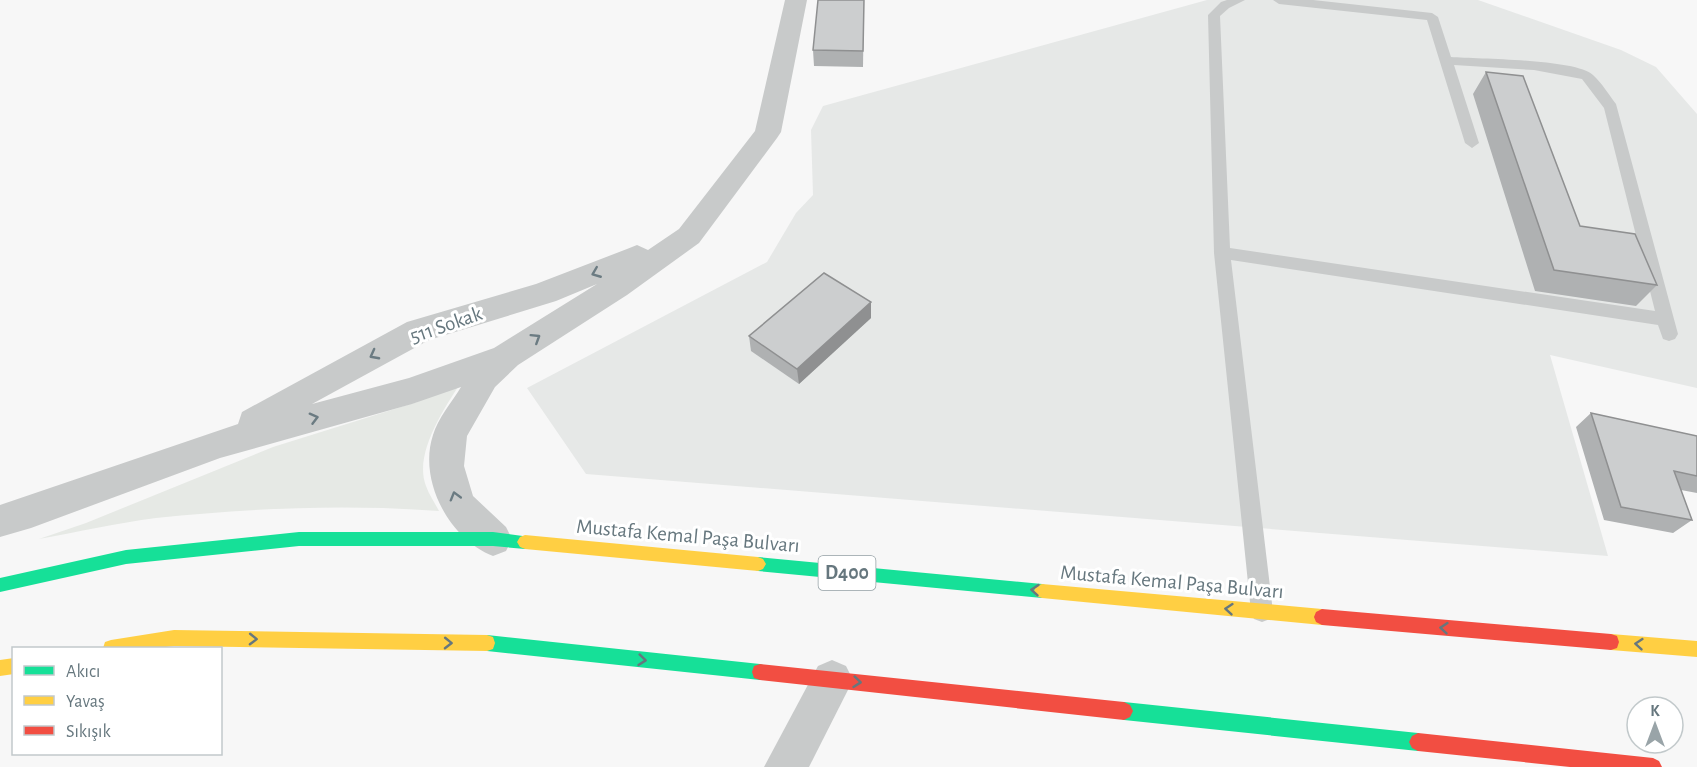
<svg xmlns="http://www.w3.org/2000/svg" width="1697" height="767" viewBox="0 0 1697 767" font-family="'Alegreya Sans',sans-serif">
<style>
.built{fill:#e6e8e7}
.green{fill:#e6e9e5}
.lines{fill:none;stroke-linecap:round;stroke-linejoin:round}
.lane{fill:#c8caca;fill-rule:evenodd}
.street{fill:#c8caca;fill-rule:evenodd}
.fast{fill:#16e098;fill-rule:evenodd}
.slow{fill:#ffcf43;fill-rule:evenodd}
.jam{fill:#f24e42;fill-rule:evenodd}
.wall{fill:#afb1b2}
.shaded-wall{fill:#8f9091}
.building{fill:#cccecf;stroke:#8f9091;stroke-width:1.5}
.oneway{stroke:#6b7b82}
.oneway2{stroke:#66777e}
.labels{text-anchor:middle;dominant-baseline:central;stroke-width:6;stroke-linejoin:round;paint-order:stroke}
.shield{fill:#fff;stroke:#94a0a5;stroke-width:1.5}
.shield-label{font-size:20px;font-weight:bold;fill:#66777e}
.street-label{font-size:21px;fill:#66777e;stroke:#fff}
</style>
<rect width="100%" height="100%" fill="#f7f7f7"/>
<polygon class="built" points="1207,0 1478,0 1621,50 1656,67 1697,114 1697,388 1550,355 1608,556 586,474 527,388 767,262 796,213 813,195 811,130 823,106"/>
<path class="green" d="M463 379C446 406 413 453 426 486 429 495 435 503 439 511 346 504 250 508 156 518 117 523 78 532 39 539L86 523 273 447 417 402Z"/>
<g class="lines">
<path class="lane" d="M1227 0H1245L1229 8 1220 16 1230 248 1655 311 1604 108 1582 79 1534 70 1454 65 1479 143 1472 148 1465 143 1427 20 1279 4 1273 0H1313L1432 13 1438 17 1451 57C1478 59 1576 59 1593 75 1602 83 1609 95 1616 104L1678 334 1675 339 1669 341 1663 339 1658 325 1231 260 1273 612 1270 619 1262 622 1254 619 1251 612 1214 253 1208 15 1221 2Z"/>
<g class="street">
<path d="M785 0H807L781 132 777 138 699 243 627 295 518 365 495 387 467 436 464 466 473 496 506 527 512 539 506 551 493 556C449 539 418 480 433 435 438 418 452 402 461 387L412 404 220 458 31 528 0 537V505L238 424 242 412 407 322 536 284 627 249 637 245 648 250 679 229 755 131ZM597 284 494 348 409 378 312 404 429 340 556 301Z"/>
<polygon points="832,660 846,666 853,680 809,767 764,767 818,666"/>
</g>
<g class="fast">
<polygon points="299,532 493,532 530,537 533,542 530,547 525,549 493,546 299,546 126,564 0,592 0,578 126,550"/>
<polygon points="758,557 1042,584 1048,586 1050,591 1048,596 1042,598 758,571 753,569 750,564 753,559"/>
<polygon points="487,635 760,664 766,666 768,672 766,678 760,680 487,651 481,649 479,643 481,637"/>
<polygon points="1124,702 1418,733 1424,736 1427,742 1424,748 1418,751 1124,720 1118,717 1115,711 1118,705"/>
</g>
<g class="slow">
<polygon points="525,535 758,557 763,559 766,564 763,569 758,571 525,549 520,547 517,542 520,537"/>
<polygon points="1042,584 1322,609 1328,612 1330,617 1328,622 1322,625 1042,598 1036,596 1034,591 1036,586"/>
<polygon points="174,630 487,635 493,637 495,643 493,649 487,651 174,646 158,648 103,648 105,642 111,640"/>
<polygon points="1611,634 1697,641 1697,657 1611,650 1605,648 1603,642 1605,636"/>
<polygon points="14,658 14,674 0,676 0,660"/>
</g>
<g class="jam">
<polygon points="1322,609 1611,634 1617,636 1619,642 1617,648 1611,650 1322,625 1316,622 1314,617 1316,612"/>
<polygon points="760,664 1124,702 1130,705 1133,711 1130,717 1124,720 760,680 754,678 752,672 754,666"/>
<polygon points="1418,733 1653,758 1659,761 1662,767 1570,767 1418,751 1412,748 1409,742 1412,736"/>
</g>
</g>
<g class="wall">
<polygon points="864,0 863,67 814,66 813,50"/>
<polygon points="1486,72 1580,226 1657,285 1636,306 1535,291 1473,94"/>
<polygon points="871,318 799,384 751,351 749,336"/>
<polygon points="1591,413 1697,436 1697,493 1681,490 1692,520 1673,533 1604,520 1576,427"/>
</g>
<polygon class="shaded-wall" points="871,302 871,318 799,384 797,369"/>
<g class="building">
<polygon points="818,0 864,0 863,51 813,50"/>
<polygon points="1486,72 1523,76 1580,226 1635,234 1657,285 1554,270"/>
<polygon points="824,273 871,302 797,369 749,336"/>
<polygon points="1591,413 1697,436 1697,476 1674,471 1692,520 1621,507"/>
</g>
<defs><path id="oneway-chevron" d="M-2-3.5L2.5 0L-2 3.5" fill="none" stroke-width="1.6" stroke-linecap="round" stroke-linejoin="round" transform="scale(1.5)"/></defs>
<g class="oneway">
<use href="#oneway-chevron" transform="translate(596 273) rotate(158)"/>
<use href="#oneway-chevron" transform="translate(536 338) rotate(-32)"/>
<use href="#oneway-chevron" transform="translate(374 355) rotate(152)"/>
<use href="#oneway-chevron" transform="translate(314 418) rotate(-15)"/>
<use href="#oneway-chevron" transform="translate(455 496) rotate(-106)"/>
</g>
<g class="oneway2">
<use href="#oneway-chevron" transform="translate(1035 590) rotate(-175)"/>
<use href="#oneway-chevron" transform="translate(1229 609) rotate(-175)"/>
<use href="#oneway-chevron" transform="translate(1444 628) rotate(-175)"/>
<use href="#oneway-chevron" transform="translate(253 639) rotate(1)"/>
<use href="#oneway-chevron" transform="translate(448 643) rotate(1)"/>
<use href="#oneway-chevron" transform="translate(1639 644) rotate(-175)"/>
<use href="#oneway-chevron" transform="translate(642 660) rotate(6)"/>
<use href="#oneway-chevron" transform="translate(857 682) rotate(6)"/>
</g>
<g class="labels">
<rect class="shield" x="818.5" y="556" width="57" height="34" rx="4.5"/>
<g class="shield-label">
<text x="847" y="573">D400</text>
</g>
<g class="street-label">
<text transform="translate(446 325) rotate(-19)">511 Sokak</text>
<text transform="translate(688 536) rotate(5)">Mustafa Kemal Paşa Bulvarı</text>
<text transform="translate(1172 582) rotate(5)">Mustafa Kemal Paşa Bulvarı</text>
</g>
</g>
<rect x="12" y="647" width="210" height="108" fill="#ffffff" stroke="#c2c9cb" stroke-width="1.5"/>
<rect x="24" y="666" width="30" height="9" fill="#16e098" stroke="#c2c9cb" stroke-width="1.5"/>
<text x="66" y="677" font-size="18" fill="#66777e">Akıcı</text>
<rect x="24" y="696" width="30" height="9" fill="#ffcf43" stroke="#c2c9cb" stroke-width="1.5"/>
<text x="66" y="707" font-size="18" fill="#66777e">Yavaş</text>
<rect x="24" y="726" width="30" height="9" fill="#f24e42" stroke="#c2c9cb" stroke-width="1.5"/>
<text x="66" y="737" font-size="18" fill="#66777e">Sıkışık</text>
<g transform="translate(1655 725)"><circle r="28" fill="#ffffff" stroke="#c2c9cb" stroke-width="1.5"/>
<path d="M0-4.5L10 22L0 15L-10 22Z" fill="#99a4a8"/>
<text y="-9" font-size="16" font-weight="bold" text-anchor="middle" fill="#66777e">K</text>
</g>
</svg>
